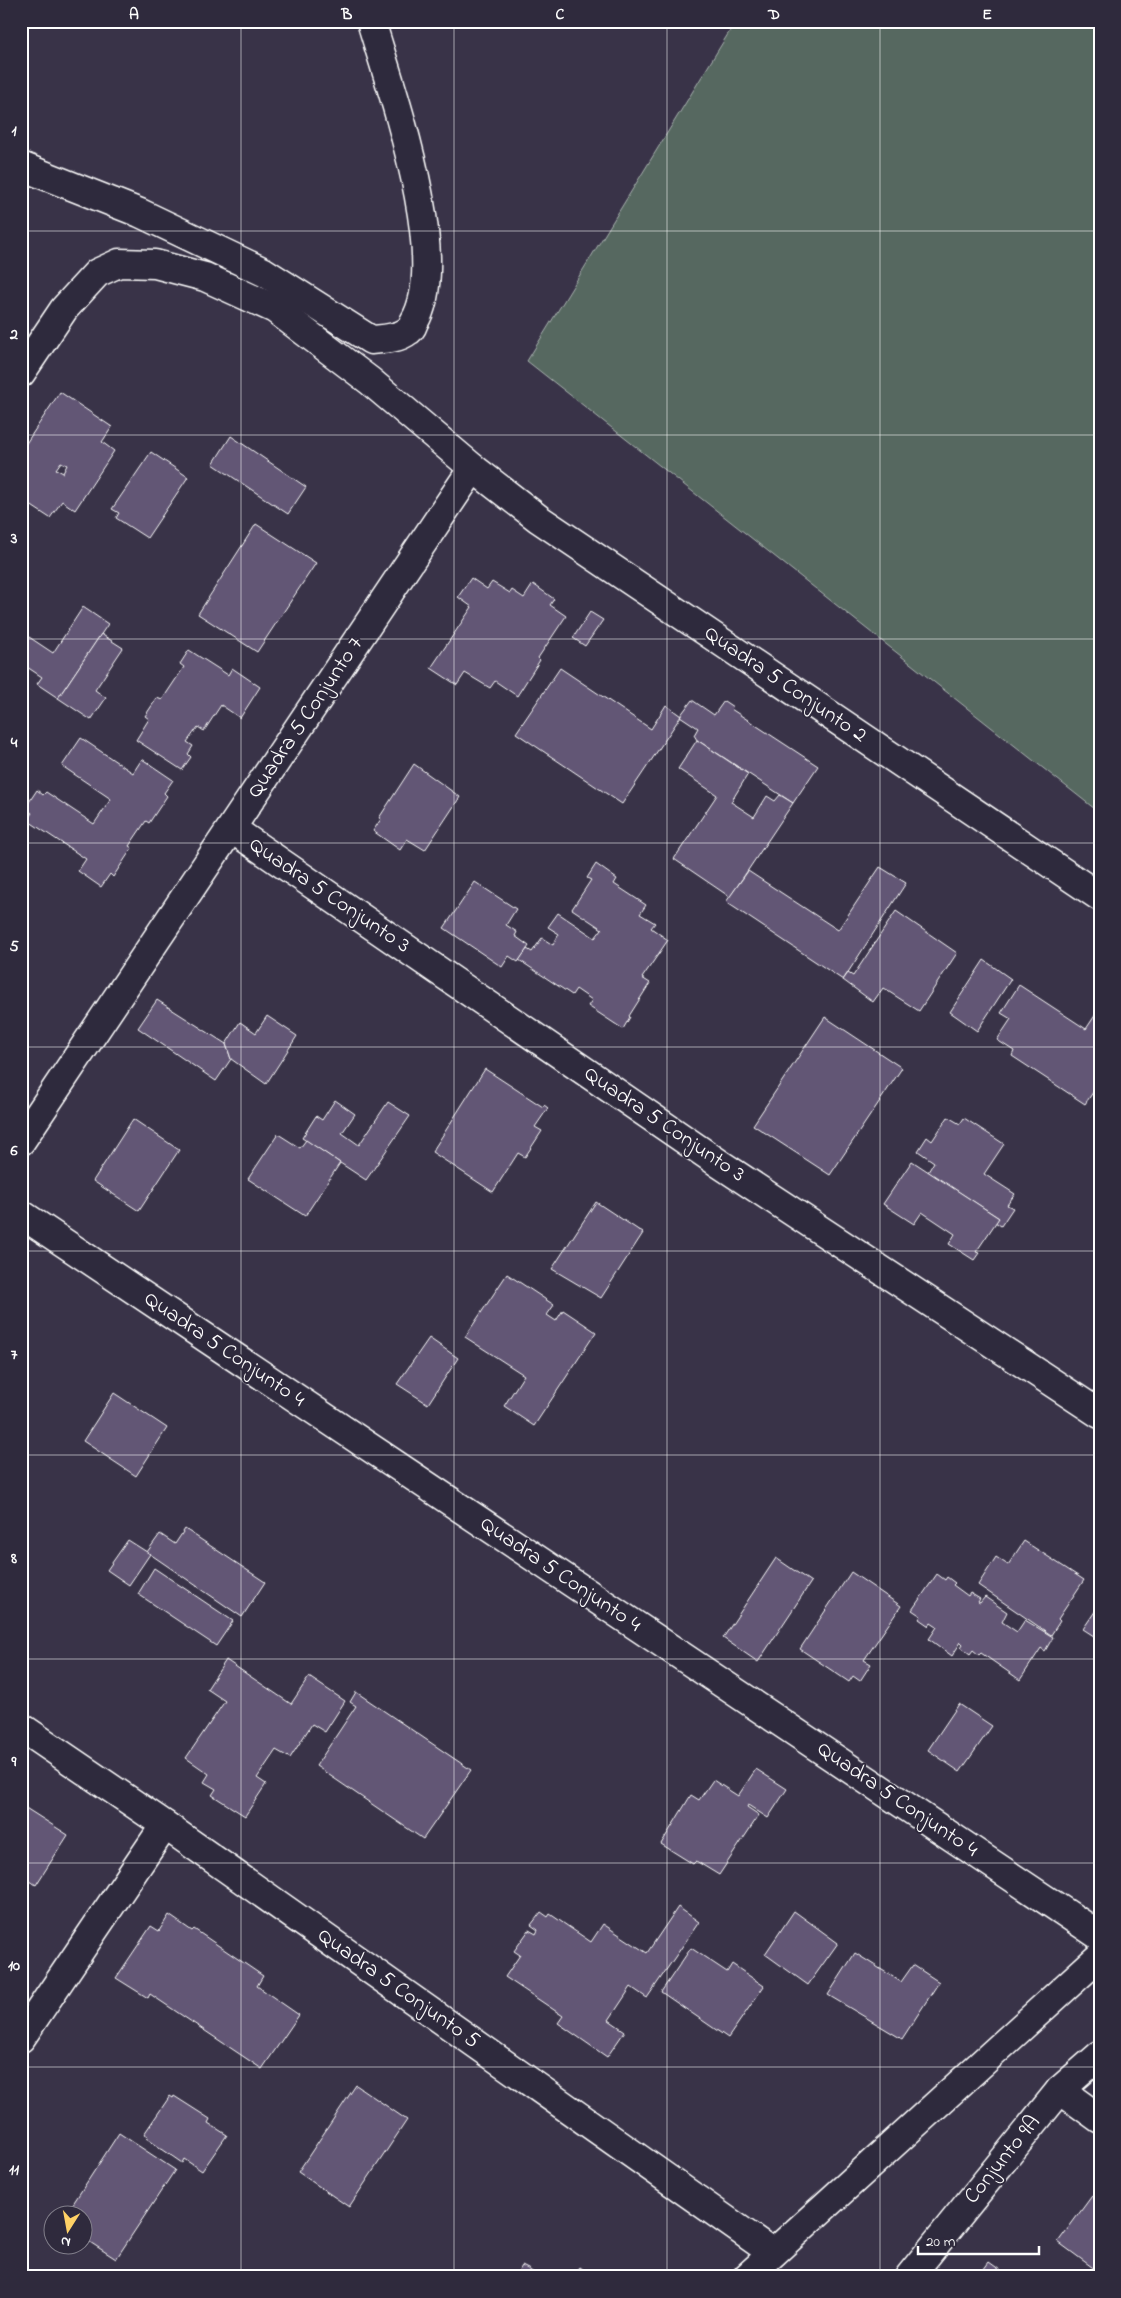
<svg xmlns="http://www.w3.org/2000/svg" width="1121" height="2298" viewBox="0 0 1121 2298" font-family="'Indie Flower',sans-serif">
<style>
.green{fill:#566861;stroke:#aab4b0}
.building{fill:#625774;stroke:#fff;fill-rule:evenodd}
.lines{fill:none;stroke-linecap:round;stroke-linejoin:round}
.street-casing{stroke:#fff;stroke-width:31}
.street{stroke:#2f2a3d;stroke-width:28}
.grid{fill:none;stroke:#fff;stroke-width:1;stroke-opacity:0.55}
.labels{text-anchor:middle;dominant-baseline:central;stroke-width:4;stroke-linejoin:round;paint-order:stroke}
.street-label{font-size:22px;fill:#fff;stroke:#2f2a3d}
.neatline{fill:none;stroke:#fff;stroke-width:2}
.grid-label{font-size:16px;text-anchor:middle;font-weight:bold;fill:#fff}
</style>
<rect width="100%" height="100%" fill="#393348"/>
<filter id="ink" filterUnits="userSpaceOnUse"><feTurbulence type="fractalNoise" baseFrequency=".02" numOctaves="2"/><feDisplacementMap in="SourceGraphic" scale="10" xChannelSelector="R" yChannelSelector="G"/><feConvolveMatrix kernelMatrix="1 2 1 2 8 2 1 2 1" color-interpolation-filters="sRGB"/></filter>
<g filter="url(#ink)">
<polygon class="green" points="736,21 1100,21 1100,813 527,361"/>
<g class="building">
<path d="M60 392 112 427 102 442 114 451 75 510 62 501 50 518 21 499V451ZM61 462 67 465 63 473 56 469Z"/>
<polygon points="231,436 306,487 288,514 213,464"/>
<polygon points="151,452 188,477 147,538 116,518 119,513 112,509"/>
<polygon points="256,524 316,563 257,652 198,614"/>
<polygon points="471,578 487,589 492,582 510,593 512,590 524,598 533,584 554,599 550,605 566,616 538,658 540,660 517,696 495,681 490,688 465,673 457,685 431,668 472,607 458,597"/>
<polygon points="83,607 108,624 58,698 37,684 42,677 21,663 21,642 26,635 53,653"/>
<polygon points="590,612 603,620 585,646 573,638"/>
<polygon points="101,634 123,648 95,690 106,698 91,720 58,698"/>
<polygon points="189,650 228,675 232,668 260,687 240,718 221,705 204,731 198,727 187,742 193,746 188,754 191,757 182,770 136,740 149,719 145,716 157,698 162,700 184,667 180,664"/>
<polygon points="560,668 651,729 666,705 681,716 622,804 516,733"/>
<polygon points="692,700 714,715 724,701 733,707 731,709 818,766 793,803 697,740 694,735 698,728 680,716"/>
<polygon points="81,738 133,773 142,759 173,780 164,793 167,796 149,823 146,821 129,846 132,848 113,877 110,874 101,887 78,871 86,859 27,820 32,813 25,808 37,790 43,795 46,792 94,824 111,799 62,766"/>
<polygon points="697,740 748,774 731,802 754,817 767,796 775,801 780,795 793,803 730,897 674,859 717,795 678,769"/>
<polygon points="414,764 460,797 425,850 407,839 400,850 373,831 381,819 379,818"/>
<polygon points="596,864 617,879 614,884 646,905 640,914 655,923 651,928 668,940 642,978 650,983 629,1016 630,1017 623,1029 588,1006 592,1000 576,989 572,995 519,960 527,949 532,952 542,938 553,945 559,934 548,927 558,913 595,938 602,929 572,909 591,880 587,878"/>
<polygon points="880,867 906,883 843,980 726,902 748,871 838,930"/>
<polygon points="475,882 516,909 506,925 517,932 515,936 529,946 518,962 509,956 502,967 444,928"/>
<polygon points="896,911 957,953 919,1011 883,988 873,1002 843,980 848,973 853,976"/>
<polygon points="984,960 1011,979 977,1031 950,1012"/>
<polygon points="1019,985 1086,1029 1100,1008 1100,1082 1085,1104 1012,1056 1014,1051 997,1040 1011,1019 1001,1013"/>
<polygon points="157,1000 226,1044 231,1059 216,1081 138,1028"/>
<polygon points="267,1016 297,1036 266,1084 231,1059 226,1044 240,1022 256,1033"/>
<polygon points="825,1017 902,1068 830,1175 753,1125"/>
<polygon points="485,1069 543,1107 544,1105 548,1108 535,1127 542,1131 525,1157 518,1153 493,1192 432,1152"/>
<polygon points="335,1100 355,1114 342,1133 359,1145 388,1102 410,1116 366,1180 302,1138 316,1116 322,1120"/>
<polygon points="948,1117 960,1124 964,1118 1004,1144 984,1174 1015,1194 1007,1205 1013,1208 1001,1226 995,1222 999,1218 928,1172 934,1162 918,1151 927,1137 932,1141"/>
<polygon points="133,1119 179,1150 139,1211 93,1181"/>
<polygon points="278,1134 300,1148 306,1140 340,1163 305,1216 248,1179"/>
<polygon points="912,1161 999,1218 976,1252 979,1253 974,1260 949,1244 955,1234 922,1212 914,1224 883,1204"/>
<polygon points="596,1202 643,1233 601,1298 552,1269"/>
<polygon points="507,1274 554,1305 547,1315 556,1321 563,1310 596,1332 534,1426 504,1406 524,1375 465,1337"/>
<polygon points="429,1338 458,1358 428,1404 397,1384"/>
<polygon points="114,1393 167,1428 136,1476 83,1441"/>
<polygon points="185,1529 265,1582 242,1617 147,1552 160,1534 175,1544"/>
<polygon points="128,1540 150,1554 129,1585 107,1570"/>
<polygon points="1024,1541 1084,1580 1058,1619 1060,1621 1051,1635 978,1585 996,1557 1008,1565"/>
<polygon points="776,1558 811,1582 758,1662 723,1638"/>
<polygon points="154,1568 233,1621 216,1646 138,1594"/>
<polygon points="851,1572 901,1606 864,1660 871,1664 860,1681 853,1676 849,1682 800,1649"/>
<polygon points="937,1574 945,1580 947,1577 955,1583 953,1585 968,1596 970,1593 980,1599 978,1602 980,1603 985,1597 1007,1612 1002,1622 1017,1632 1025,1620 1053,1637 1045,1651 1041,1648 1020,1680 981,1653 979,1655 973,1650 970,1654 961,1647 963,1644 961,1642 952,1656 929,1639 937,1627 931,1623 929,1626 919,1619 921,1616 912,1610"/>
<polygon points="1100,1604 1100,1640 1083,1629"/>
<polygon points="226,1660 291,1704 309,1677 345,1701 325,1732 312,1724 290,1758 276,1750 257,1778 266,1784 245,1816 212,1795 216,1789 204,1782 209,1774 186,1758 225,1701 207,1689"/>
<polygon points="356,1692 471,1770 423,1839 316,1766 356,1706 350,1702"/>
<polygon points="959,1704 992,1726 960,1772 928,1750"/>
<polygon points="756,1769 787,1789 768,1818 748,1805 747,1807 759,1815 719,1875 696,1861 693,1864 661,1844 691,1795 699,1800 713,1780 738,1796"/>
<polygon points="21,1805 68,1835 36,1885 21,1875"/>
<polygon points="678,1907 699,1922 647,1998 631,1987 609,2020 625,2031 607,2057 558,2023 563,2016 505,1977 520,1955 514,1951 529,1930 536,1934 538,1930 531,1925 541,1912 548,1917 550,1914 591,1942 603,1924 647,1953"/>
<polygon points="794,1911 838,1943 808,1985 765,1954"/>
<polygon points="169,1915 192,1931 194,1929 263,1976 257,1986 299,2015 262,2069 150,1994 148,1998 116,1978 151,1926 159,1931"/>
<polygon points="691,1948 727,1972 732,1964 764,1986 728,2038 661,1992"/>
<polygon points="855,1953 901,1982 913,1965 939,1982 902,2039 828,1995"/>
<polygon points="356,2085 407,2120 349,2207 298,2172"/>
<polygon points="170,2096 173,2098 174,2096 210,2119 208,2123 227,2135 202,2171 184,2159 182,2163 146,2138 148,2136 144,2134"/>
<polygon points="119,2133 175,2170 116,2259 82,2237 82,2216 65,2216"/>
<polygon points="1100,2185 1100,2273 1058,2242"/>
<polygon points="989,2262 1010,2277 978,2277"/>
<polygon points="522,2266 528,2269 540,2277 515,2277"/>
<polygon points="580,2267 594,2277 574,2277"/>
</g>
<g class="lines">
<g class="street-casing">
<g id="street">
<path d="M21 166 140 213 264 272 371 340C383 339 398 339 408 331 411 330 413 325 414 322 452 260 391 89 371 21"/>
<polyline points="21,373 64,309 97,273 119,263 155,264 205,277 275,309 370,381 473,468 539,519 1100,897"/>
<polyline points="232,829 720,1164 1100,1414"/>
<polyline points="21,1141 473,468"/>
<polyline points="21,1214 1100,1936"/>
<polyline points="21,1727 165,1825 773,2253"/>
<polyline points="21,2038 165,1825"/>
<polyline points="1060,2090 1100,2119"/>
<polyline points="747,2277 1100,1956"/>
<polyline points="909,2277 1060,2090 1100,2055"/>
</g>
</g>
<use href="#street" class="street"/>
</g>
</g>
<path class="grid" d="M241 21V2277M454 21V2277M667 21V2277M880 21V2277M21 231H1100M21 435H1100M21 639H1100M21 843H1100M21 1047H1100M21 1251H1100M21 1455H1100M21 1659H1100M21 1863H1100M21 2067H1100"/>
<g class="labels">
<g class="street-label">
<text transform="translate(785 685) rotate(34)">Quadra 5 Conjunto 2</text>
<text transform="translate(306 718) rotate(-56)">Quadra 5 Conjunto 7</text>
<text transform="translate(329 896) rotate(34)">Quadra 5 Conjunto 3</text>
<text transform="translate(664 1125) rotate(34)">Quadra 5 Conjunto 3</text>
<text transform="translate(224 1350) rotate(34)">Quadra 5 Conjunto 4</text>
<text transform="translate(560 1575) rotate(34)">Quadra 5 Conjunto 4</text>
<text transform="translate(897 1800) rotate(34)">Quadra 5 Conjunto 4</text>
<text transform="translate(398 1989) rotate(35)">Quadra 5 Conjunto 5</text>
<text transform="translate(1003 2160) rotate(-51)">Conjunto 9A</text>
</g>
</g>
<rect width="1121" height="2298" fill="none" stroke="#2f2a3d" stroke-width="55"/>
<g transform="translate(68 2230) rotate(191)"><circle r="24" fill="#2f2a3d" stroke="#827f8b"/>
<path d="M0-4L9 19L0 12L-9 19Z" fill="#ffd166"/>
<text y="-8" font-size="14" font-weight="bold" text-anchor="middle" fill="#ffffff">N</text>
</g>
<path d="M918 2246v8h121v-8" fill="none" stroke="#ffffff" stroke-width="2.5"/>
<text x="926" y="2246" font-size="15" fill="#ffffff" stroke="#2f2a3d" stroke-width="4" paint-order="stroke">20 m</text>
<rect x="28" y="28" width="1066" height="2242" class="neatline"/>
<g class="grid-label">
<text x="134" y="19">A</text>
<text x="347" y="19">B</text>
<text x="560" y="19">C</text>
<text x="774" y="19">D</text>
<text x="987" y="19">E</text>
<text x="14" y="135">1</text>
<text x="14" y="339">2</text>
<text x="14" y="543">3</text>
<text x="14" y="747">4</text>
<text x="14" y="951">5</text>
<text x="14" y="1155">6</text>
<text x="14" y="1359">7</text>
<text x="14" y="1563">8</text>
<text x="14" y="1766">9</text>
<text x="14" y="1970">10</text>
<text x="14" y="2174">11</text>
</g>
</svg>
